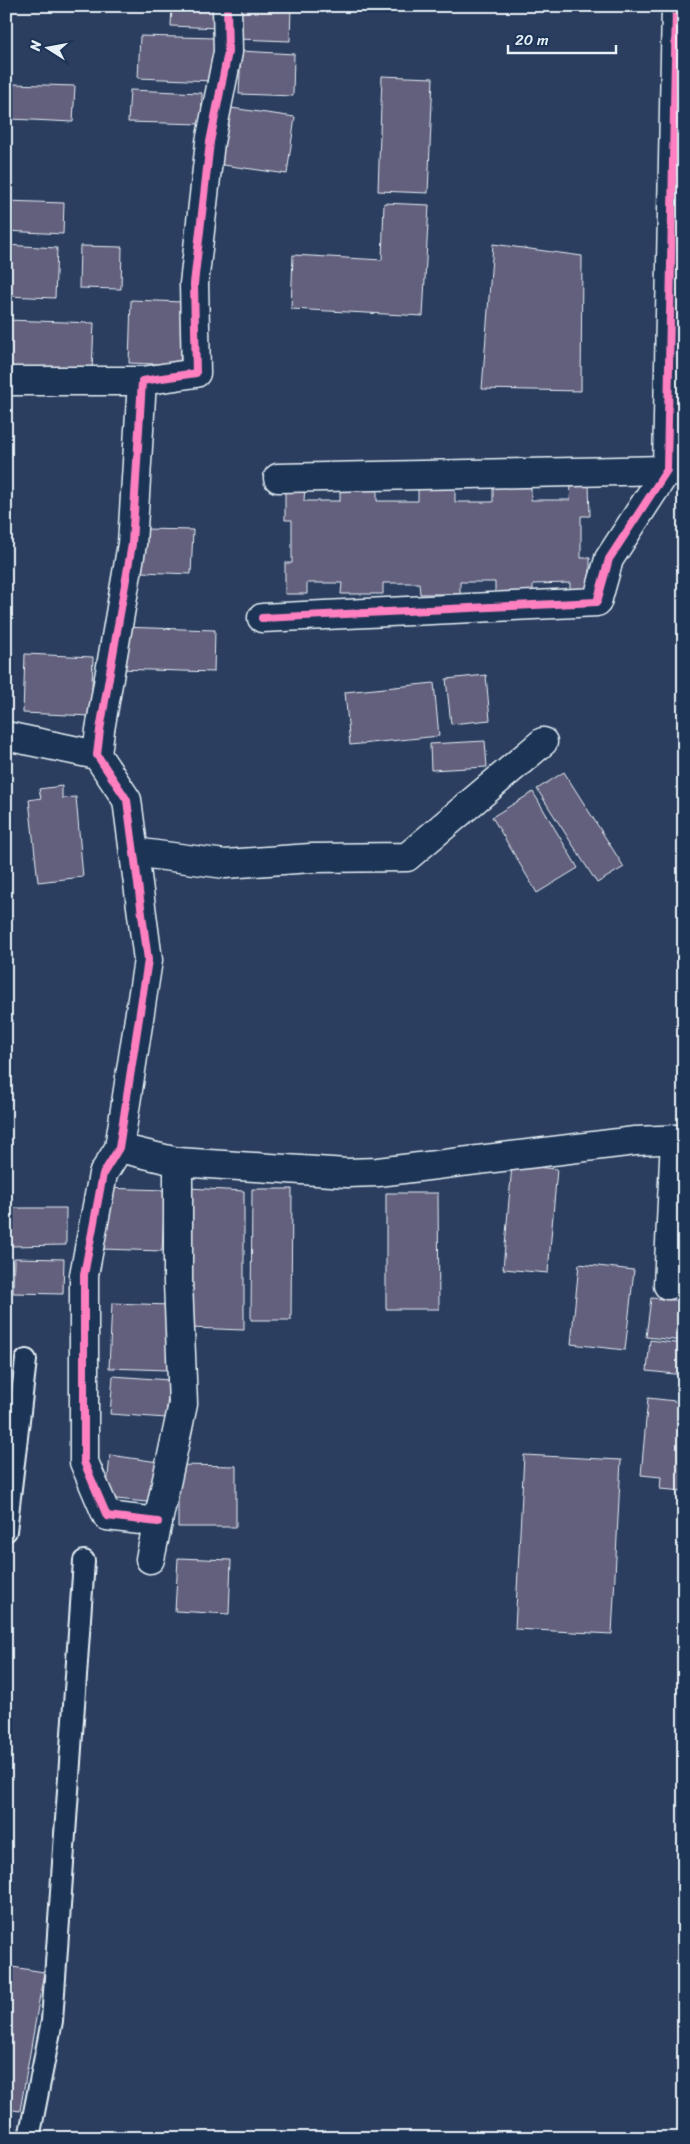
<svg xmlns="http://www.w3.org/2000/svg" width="690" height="2144" viewBox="0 0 690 2144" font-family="Sriracha,sans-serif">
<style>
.building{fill:#64607d;stroke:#e8f1f8}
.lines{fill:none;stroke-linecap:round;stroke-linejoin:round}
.service-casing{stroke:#e8f1f8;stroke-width:24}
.minor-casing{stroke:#e8f1f8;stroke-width:31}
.service{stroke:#1d3557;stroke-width:20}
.minor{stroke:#1d3557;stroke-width:28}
.cycleway-casing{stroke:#1d3557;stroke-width:11}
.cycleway{stroke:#ff80c0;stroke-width:8}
</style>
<rect width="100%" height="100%" fill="#2b3e5f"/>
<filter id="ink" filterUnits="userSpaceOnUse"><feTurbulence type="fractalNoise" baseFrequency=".02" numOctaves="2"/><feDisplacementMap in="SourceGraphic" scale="10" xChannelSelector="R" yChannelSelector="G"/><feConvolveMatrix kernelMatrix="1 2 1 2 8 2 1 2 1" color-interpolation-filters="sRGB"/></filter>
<g filter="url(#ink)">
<g class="building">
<polygon points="172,6 218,6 218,28 171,26"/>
<polygon points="239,6 291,6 290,41 238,39"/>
<polygon points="140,36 215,38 213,81 138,78"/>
<polygon points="241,51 294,54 293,96 239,94"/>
<polygon points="382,76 433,78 428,193 378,191"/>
<polygon points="13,84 75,86 73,122 11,119"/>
<polygon points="130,90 202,93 201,124 128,122"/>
<polygon points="6,98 9,98 7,155 6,155"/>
<polygon points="224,107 295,117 287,174 216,164"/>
<polygon points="6,201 64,203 63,234 6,231"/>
<polygon points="384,203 429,205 423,316 291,309 293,255 382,260"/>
<polygon points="493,244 582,256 581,391 482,389"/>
<polygon points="6,245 57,248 55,298 6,296"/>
<polygon points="80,246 122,247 121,289 79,288"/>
<polygon points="131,300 183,302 180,365 129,363"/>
<polygon points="6,320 94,323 92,372 6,369"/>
<polygon points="418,485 455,486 455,502 493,502 493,485 531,485 531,500 570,500 571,485 589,485 590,516 581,516 581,558 590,558 590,593 570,593 570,583 533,584 533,593 495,593 495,582 460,582 460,594 420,594 419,583 383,583 383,594 341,594 342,583 307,583 307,594 285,594 285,563 292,563 292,520 285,520 285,486 305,486 304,501 340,501 340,486 377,486 377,501 418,501"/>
<polygon points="143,529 193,530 191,574 142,572"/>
<polygon points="120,627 215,630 214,672 118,669"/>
<polygon points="25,654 93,657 91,716 23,713"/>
<polygon points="486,675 490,720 451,724 446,679"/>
<polygon points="434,683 439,736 350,745 345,692"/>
<polygon points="485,741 487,767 431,770 430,744"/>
<polygon points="564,772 624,867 597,883 537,789"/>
<polygon points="62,786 62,798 76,797 83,877 38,882 29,800 41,798 39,789"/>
<polygon points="533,792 578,868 537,893 492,817"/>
<polygon points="512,1165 557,1169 548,1273 503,1269"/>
<polygon points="104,1188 165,1190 162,1251 102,1249"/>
<polygon points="188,1188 244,1191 244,1330 190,1328"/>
<polygon points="252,1189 292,1189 291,1320 251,1320"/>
<polygon points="386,1193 438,1193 439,1309 386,1309"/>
<polygon points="10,1208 66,1208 66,1245 10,1246"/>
<polygon points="14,1258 64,1259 63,1294 13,1293"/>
<polygon points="579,1264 634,1270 625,1350 571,1344"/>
<polygon points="651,1298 684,1301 684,1341 646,1337"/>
<polygon points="112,1303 170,1305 168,1370 109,1368"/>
<polygon points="650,1340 684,1344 684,1375 647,1371"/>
<polygon points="113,1376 169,1380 166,1418 110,1414"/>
<polygon points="648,1398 684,1402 684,1491 660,1489 661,1477 641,1475"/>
<polygon points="110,1455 165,1463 157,1503 106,1498"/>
<polygon points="524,1455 621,1460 612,1634 515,1629"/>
<polygon points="178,1465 236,1466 236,1527 178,1527"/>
<polygon points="178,1558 231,1560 229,1614 175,1611"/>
<polygon points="6,1966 44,1972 20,2111 6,2109"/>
</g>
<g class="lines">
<g class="service-casing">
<g id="service">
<polyline points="6,1531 26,1360"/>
<polyline points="29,2138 52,2021 84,1561"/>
</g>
</g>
<g class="minor-casing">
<g id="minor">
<polyline points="6,381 142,381"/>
<polyline points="278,478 667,470 682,472"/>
<polyline points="262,618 597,602 609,559 667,470 676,6"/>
<polyline points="6,736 97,755"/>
<polyline points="134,852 225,864 311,858 407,857 543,742"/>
<polyline points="119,1148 178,1162 178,1282 183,1404 150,1559"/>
<polyline points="178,1162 347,1173 378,1172 635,1141 684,1139"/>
<polyline points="668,1285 675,1139"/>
<polyline points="158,1522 107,1516 84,1462 84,1275 103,1174 119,1148 148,960 127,800 97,755 100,730 132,544 142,381 196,373 194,284 210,142 228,52 227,6"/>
</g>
</g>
<use href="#service" class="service"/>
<use href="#minor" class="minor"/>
<g class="cycleway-casing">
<g id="cycleway">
<polyline points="262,618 597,602 609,559 667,470 676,6"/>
<polyline points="158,1522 107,1516 84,1462 84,1275 103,1174 119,1148 148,960 127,800 97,755 100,730 132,544 142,381 196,373 194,284 210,142 228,52 227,6"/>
</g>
</g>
<use href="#cycleway" class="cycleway"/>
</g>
</g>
<rect width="690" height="2144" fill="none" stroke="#1d3557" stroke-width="25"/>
<rect x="12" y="12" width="665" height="2119" fill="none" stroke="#e8f1f8" stroke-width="2" filter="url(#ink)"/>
<g transform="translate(48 48) rotate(281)" stroke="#1d3557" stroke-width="4" paint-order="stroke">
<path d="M0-4L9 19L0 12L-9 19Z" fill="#e8f1f8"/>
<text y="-8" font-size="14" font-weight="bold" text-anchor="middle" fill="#e8f1f8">N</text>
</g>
<path d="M508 45v8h108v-8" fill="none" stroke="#e8f1f8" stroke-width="2.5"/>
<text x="515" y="45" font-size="15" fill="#e8f1f8" stroke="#1d3557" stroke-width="4" paint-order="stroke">20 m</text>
</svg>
